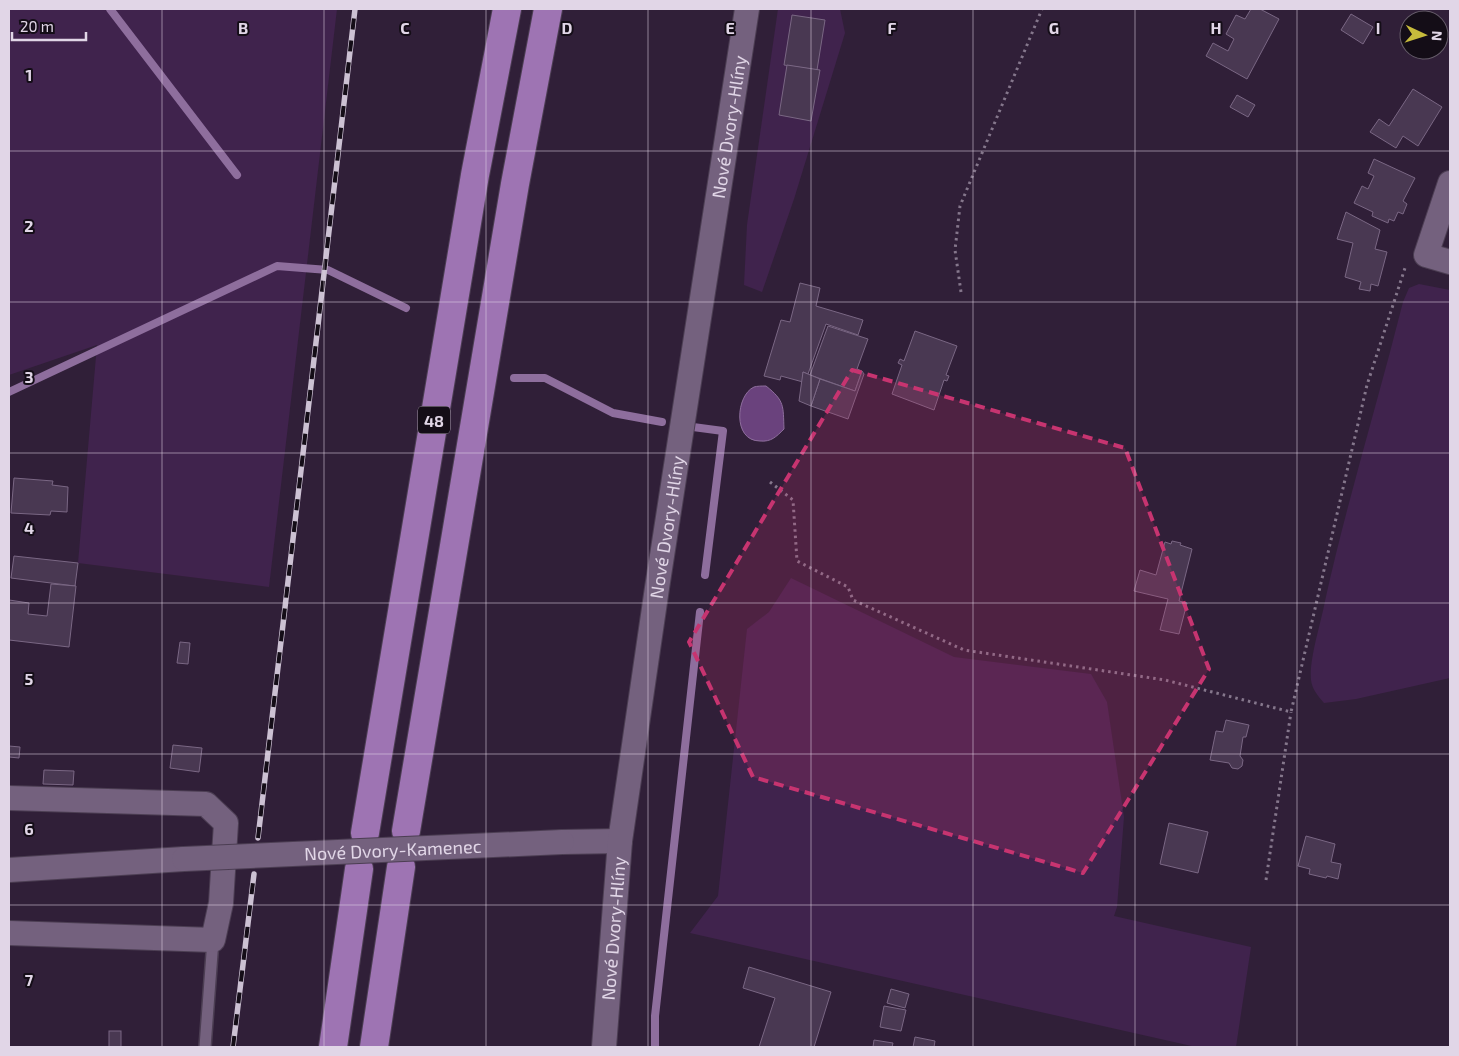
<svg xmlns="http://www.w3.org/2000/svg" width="1459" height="1056" viewBox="0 0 1459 1056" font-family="'Exo 2',sans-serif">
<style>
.green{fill:#40234d}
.water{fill:#6a427d;stroke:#8e6e9d}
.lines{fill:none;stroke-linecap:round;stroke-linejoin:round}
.stream{stroke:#8e6e9d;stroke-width:8}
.building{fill:#493852;stroke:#7a6784}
.lane-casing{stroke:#4c3e53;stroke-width:14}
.street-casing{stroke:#4c3e53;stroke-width:26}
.highway-casing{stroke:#4c3e53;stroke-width:30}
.path{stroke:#85778c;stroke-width:3;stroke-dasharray:2.5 4;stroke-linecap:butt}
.lane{stroke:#74617e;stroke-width:11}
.street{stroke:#74617e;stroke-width:24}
.highway{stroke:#9e74b3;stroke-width:28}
.rail-casing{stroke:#ccc1d3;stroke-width:5.5}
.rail{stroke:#140d17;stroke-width:4;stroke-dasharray:11;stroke-linecap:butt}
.street-bridge-casing{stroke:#4c3e53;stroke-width:26;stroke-linecap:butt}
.street-bridge{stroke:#74617e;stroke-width:24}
.marked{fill:#c73470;fill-opacity:0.2;stroke:#c73470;stroke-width:4;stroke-dasharray:10 6;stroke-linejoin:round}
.grid{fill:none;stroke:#e1d6e7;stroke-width:1;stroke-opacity:0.55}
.labels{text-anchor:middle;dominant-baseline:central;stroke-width:4;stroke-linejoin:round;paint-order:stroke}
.shield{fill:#140d17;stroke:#a49aa9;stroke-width:1}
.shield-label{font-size:16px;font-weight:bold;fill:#e1d6e7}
.street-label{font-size:18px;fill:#e1d6e7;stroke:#140d17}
.grid-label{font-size:16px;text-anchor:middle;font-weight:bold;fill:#e1d6e7;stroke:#140d17;stroke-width:4;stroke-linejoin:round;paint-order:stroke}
</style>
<rect width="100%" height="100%" fill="#301f38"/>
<g class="green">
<polygon points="9,9 337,9 269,587 78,563 97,345 9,375"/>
<polygon points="778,9 840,9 845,33 794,199 762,292 744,285 747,225"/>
<path d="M1419 284 1450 290V678L1356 699 1324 703C1318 696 1312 689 1311 680 1309 659 1321 623 1325 601 1347 501 1378 402 1403 302L1409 288Z"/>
<polygon points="791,578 954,657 1091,674 1107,702 1124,817 1117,907 1114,916 1251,947 1236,1047 1196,1047 690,933 718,896 747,629 769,612"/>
</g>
<path class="water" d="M766 386C785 401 783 406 784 429 776 437 771 442 760 441 732 441 736 395 754 387 757 386 762 386 766 386Z"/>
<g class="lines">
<g class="stream">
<polyline points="110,9 237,175"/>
<polyline points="514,378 545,378 613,413 662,422"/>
<polyline points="9,392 277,266 328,270 406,308"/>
<polyline points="693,427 723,431 705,575"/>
<polyline points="655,1047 655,1016 700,612"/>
</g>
</g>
<g class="building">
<polygon points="1251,9 1260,9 1279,19 1247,79 1206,56 1213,43 1228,51 1234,39 1226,34 1236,15 1245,19"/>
<polygon points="1351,14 1373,27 1363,44 1341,30"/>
<polygon points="792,15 825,20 817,70 784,65"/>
<polygon points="787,65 820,70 811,121 779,115"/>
<polygon points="1413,89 1442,107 1418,146 1403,136 1396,148 1370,132 1379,119 1389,126"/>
<polygon points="1237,95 1255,105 1248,117 1230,107"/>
<polygon points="1374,159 1415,178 1403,201 1407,204 1403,214 1398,212 1394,221 1389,219 1388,223 1372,216 1373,212 1354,203 1362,186 1368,189 1374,176 1368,173"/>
<polygon points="1346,212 1380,230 1375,249 1387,252 1378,286 1371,284 1370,291 1359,289 1361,282 1345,277 1353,243 1337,239"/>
<polygon points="800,283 820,288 816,306 863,320 858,335 826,324 808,374 803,372 803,382 781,376 780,380 764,376 781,320 790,322"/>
<polygon points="828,326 868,339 857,369 862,371 855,391 810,375"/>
<polygon points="915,331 957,346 946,375 949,376 947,381 944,380 934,410 892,394 902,365 898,363 900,359 904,361"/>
<polygon points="862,371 864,374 848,419 811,406 820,379 855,391"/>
<polygon points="803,372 820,379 811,406 799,401"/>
<polygon points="14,478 53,481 52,485 68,487 67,512 51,511 50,515 11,513"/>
<polygon points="1172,541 1181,543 1180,545 1192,549 1179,601 1187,603 1179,634 1160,630 1168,599 1134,591 1140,570 1156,575 1165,542 1171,544"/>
<polygon points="14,556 78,563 75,586 11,578"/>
<polygon points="51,584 76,586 69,647 9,640 9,600 29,603 28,614 47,616"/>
<polygon points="180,642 190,643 188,664 177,663"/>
<polygon points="1226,720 1249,725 1246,737 1243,737 1240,756 1243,760 1242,766 1238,769 1232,768 1229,763 1210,760 1216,731 1223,732"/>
<polygon points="173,745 202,748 199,772 170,768"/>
<polygon points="9,746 20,747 19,758 9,757"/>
<polygon points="44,770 74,771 73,785 43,784"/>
<polygon points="1169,823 1208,832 1198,873 1160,864"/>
<polygon points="1306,836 1335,844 1331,862 1341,864 1338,879 1327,876 1326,878 1309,874 1310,869 1298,866"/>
<polygon points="749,967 831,992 814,1047 759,1047 775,998 743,988"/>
<polygon points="891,989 909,994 905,1008 887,1003"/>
<polygon points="884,1006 906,1010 901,1031 880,1027"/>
<rect x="109" y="1031" width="12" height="16"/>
<polygon points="915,1037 935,1041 934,1047 913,1047"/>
<polygon points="874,1040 893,1043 892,1047 873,1047"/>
</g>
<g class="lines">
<g class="lane-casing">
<polyline id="lane" points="205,1047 213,940"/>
</g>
<g class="street-casing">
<g id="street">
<polyline points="1450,183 1426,255 1450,262"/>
<polyline points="9,798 206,804 226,823 221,903 213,940 9,933"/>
<polyline points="562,842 620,841"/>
<polyline points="9,870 184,859"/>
<path id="s1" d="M604 1047 620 841 657 588 747 9"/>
</g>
</g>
<g class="highway-casing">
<g id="highway">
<polyline points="406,831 515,184 548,9"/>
<polyline points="365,833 475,175 507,9"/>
<polyline points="333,1047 359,869"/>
<polyline points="374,1047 401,867"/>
</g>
</g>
<g class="path">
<polyline points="961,292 955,250 960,206 1042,9"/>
<polyline points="770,482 793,500 797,561 848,587 853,600 964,650 1165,680 1291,712 1367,385 1405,268"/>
<polyline points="1266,880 1291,712"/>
</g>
<use href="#lane" class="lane"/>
<use href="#street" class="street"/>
<use href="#highway" class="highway"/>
<g class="rail-casing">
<g id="rail">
<polyline points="258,838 355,9"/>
<polyline points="233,1047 254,874"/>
</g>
</g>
<use href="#rail" class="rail"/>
<g class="street-bridge-casing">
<g id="street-bridge">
<path id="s2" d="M184 859 562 842"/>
</g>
</g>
<use href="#street-bridge" class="street-bridge"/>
</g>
<path class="marked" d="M852 370 1125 448 1209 669 1083 873 753 777 689 642Z"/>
<path class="grid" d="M162 9V1047M324 9V1047M486 9V1047M648 9V1047M811 9V1047M973 9V1047M1135 9V1047M1297 9V1047M9 151H1450M9 302H1450M9 453H1450M9 603H1450M9 754H1450M9 905H1450"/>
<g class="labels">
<rect class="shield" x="418" y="406.5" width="32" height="27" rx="4"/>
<g class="shield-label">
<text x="434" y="420">48</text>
</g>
<g class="street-label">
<text stroke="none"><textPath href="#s1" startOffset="929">Nové Dvory-Hlíny</textPath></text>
<text stroke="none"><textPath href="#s1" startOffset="524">Nové Dvory-Hlíny</textPath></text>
<text stroke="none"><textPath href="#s2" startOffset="209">Nové Dvory-Kamenec</textPath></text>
<text stroke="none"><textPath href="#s1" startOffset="119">Nové Dvory-Hlíny</textPath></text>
</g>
</g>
<g class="grid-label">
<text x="243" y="34">B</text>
<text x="405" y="34">C</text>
<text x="567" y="34">D</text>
<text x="730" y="34">E</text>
<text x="892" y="34">F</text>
<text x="1054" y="34">G</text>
<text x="1216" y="34">H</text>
<text x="1378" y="34">I</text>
<text x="29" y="81">1</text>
<text x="29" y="232">2</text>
<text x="29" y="383">3</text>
<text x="29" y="534">4</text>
<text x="29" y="685">5</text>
<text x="29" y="835">6</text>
<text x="29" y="986">7</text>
</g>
<rect width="1459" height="1056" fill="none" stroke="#e1d6e7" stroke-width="20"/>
<g transform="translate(1424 35) rotate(94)"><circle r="24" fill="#140d17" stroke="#665d6a"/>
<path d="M0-4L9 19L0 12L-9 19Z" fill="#c7bb3c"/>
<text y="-8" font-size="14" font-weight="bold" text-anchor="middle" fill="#e1d6e7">N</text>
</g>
<path d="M12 32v8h74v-8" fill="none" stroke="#e1d6e7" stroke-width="2.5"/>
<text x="20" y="32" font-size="15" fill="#e1d6e7" stroke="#140d17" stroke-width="4" paint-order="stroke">20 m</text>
</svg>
